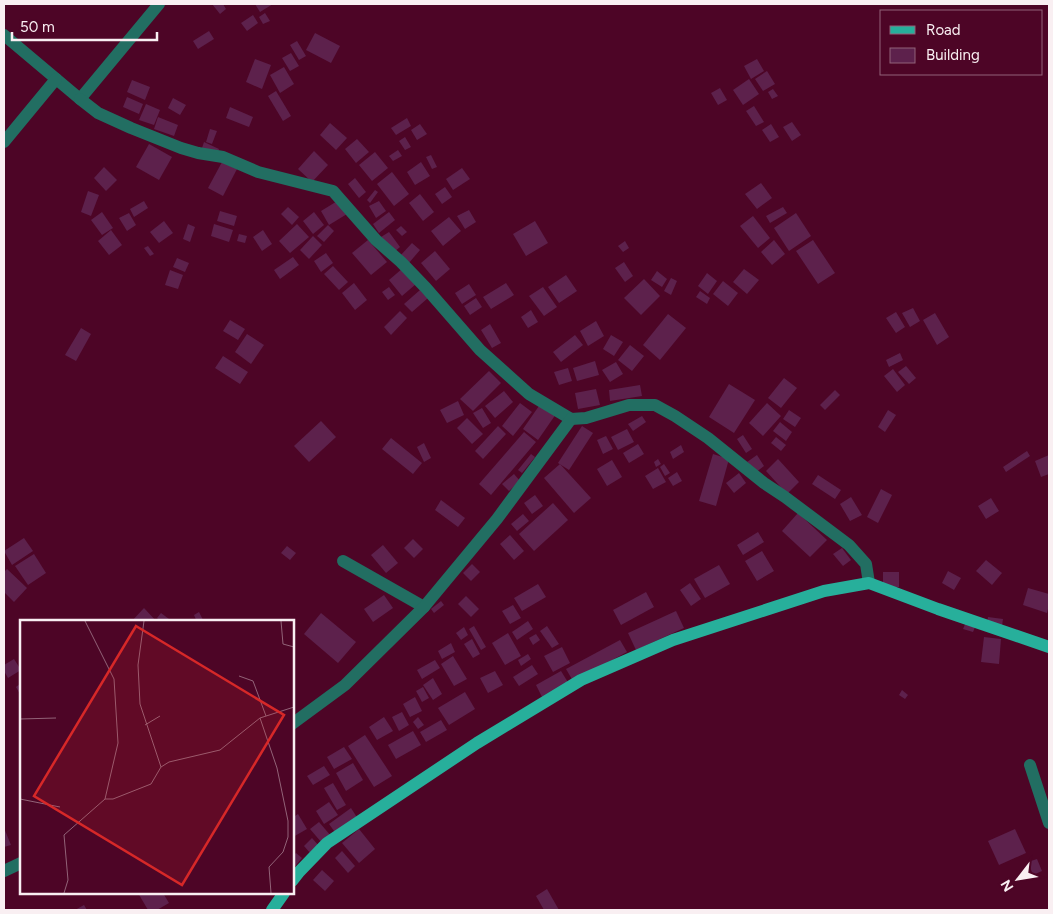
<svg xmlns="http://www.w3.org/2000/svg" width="1053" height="914" viewBox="0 0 1053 914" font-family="Figtree,sans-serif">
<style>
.building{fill:#5d214c}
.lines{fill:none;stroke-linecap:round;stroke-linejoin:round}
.minor{stroke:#226e62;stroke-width:12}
.major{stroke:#27af9b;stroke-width:12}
.inset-road{fill:none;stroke:#926378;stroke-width:1}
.view{fill:#d62828;fill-opacity:0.15;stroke:#d62828;stroke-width:2.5}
.inset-edge{fill:none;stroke:#f9eff2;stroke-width:2.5}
</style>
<rect width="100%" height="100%" fill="#4d0526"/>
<g class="building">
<polygon points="212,4 223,4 226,9 220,14"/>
<polygon points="255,4 273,4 260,12"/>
<polygon points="265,13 270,21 263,24 259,17"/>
<polygon points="253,15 258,23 247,31 241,23"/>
<polygon points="209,31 214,39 198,49 193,41"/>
<polygon points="315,33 340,46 331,63 306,50"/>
<polygon points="297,41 306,56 299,60 290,45"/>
<polygon points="291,53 299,66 290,71 282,58"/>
<polygon points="255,59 271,65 262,89 246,82"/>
<polygon points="757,59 764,71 751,79 744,66"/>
<polygon points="284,67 294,84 280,93 270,75"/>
<polygon points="767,71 775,84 763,91 755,79"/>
<polygon points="749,79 759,94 743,105 733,90"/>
<polygon points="132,80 150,87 145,100 127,92"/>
<polygon points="720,88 727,100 718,105 711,93"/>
<polygon points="773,89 778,96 772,99 768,92"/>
<polygon points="276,91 291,116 283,121 268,96"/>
<polygon points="127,97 143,104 139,114 123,107"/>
<polygon points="173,98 186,105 180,115 168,108"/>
<polygon points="146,104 160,110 154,125 139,120"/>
<polygon points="754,106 764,122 756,126 746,111"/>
<polygon points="230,107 253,117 249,127 226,118"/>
<polygon points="158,117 178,125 174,136 154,129"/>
<polygon points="407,118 411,126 396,135 391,128"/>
<polygon points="792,122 801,135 792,141 783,127"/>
<polygon points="330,123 347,138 336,150 320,135"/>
<polygon points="420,124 427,134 417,140 411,130"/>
<polygon points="771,124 779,137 770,142 762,130"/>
<polygon points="210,129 217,131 212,144 206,142"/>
<polygon points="405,137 411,147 405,150 399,141"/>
<polygon points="357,139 369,152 356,163 345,149"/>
<polygon points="204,142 219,149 217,154 202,148"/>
<polygon points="149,144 172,157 159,180 136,167"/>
<polygon points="398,150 402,156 393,161 389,156"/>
<polygon points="314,151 328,165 312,182 298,169"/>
<polygon points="375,152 388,168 372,181 359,165"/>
<polygon points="431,155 437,167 432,169 426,157"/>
<polygon points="222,162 237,169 223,196 208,188"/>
<polygon points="421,162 430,176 415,185 407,172"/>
<polygon points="104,167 117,180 106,191 94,178"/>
<polygon points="462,168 470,179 453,190 446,179"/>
<polygon points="392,172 409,194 394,206 377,184"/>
<polygon points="355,178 366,192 359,198 348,184"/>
<polygon points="761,183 772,198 757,209 745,194"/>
<polygon points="445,187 452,197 442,204 435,194"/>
<polygon points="375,190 378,192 370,203 367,200"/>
<polygon points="88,191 99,195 91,216 81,212"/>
<polygon points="420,194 434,212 423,221 409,203"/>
<polygon points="339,200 347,214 329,225 321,211"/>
<polygon points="144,201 148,208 134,217 130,209"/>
<polygon points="379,201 386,211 376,218 369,206"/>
<polygon points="288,207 299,217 292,225 281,214"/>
<polygon points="783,207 787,213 770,223 766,216"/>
<polygon points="469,210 476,222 465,229 457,216"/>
<polygon points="220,211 237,216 234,226 217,221"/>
<polygon points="102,212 113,228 102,235 91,220"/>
<polygon points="314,212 324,225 313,234 303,221"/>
<polygon points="389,212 395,220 379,233 373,224"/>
<polygon points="129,213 136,225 127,231 119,218"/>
<polygon points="796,213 811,236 789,251 774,228"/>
<polygon points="753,216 770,238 758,248 740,226"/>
<polygon points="449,217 461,231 443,246 431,231"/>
<polygon points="164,221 173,233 159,243 150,232"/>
<polygon points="535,221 548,243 526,256 513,234"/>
<polygon points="188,224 195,227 190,242 183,239"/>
<polygon points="214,224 233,230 229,242 211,236"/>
<polygon points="297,224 309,237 290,253 279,241"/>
<polygon points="328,225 334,231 324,242 317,236"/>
<polygon points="401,226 407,232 402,236 396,230"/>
<polygon points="111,230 122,245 109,255 98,241"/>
<polygon points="263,230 272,244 262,251 253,237"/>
<polygon points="389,232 400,247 393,253 381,237"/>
<polygon points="239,234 247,236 245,243 237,241"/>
<polygon points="313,236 322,245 309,259 300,250"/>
<polygon points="368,240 387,262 371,275 352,253"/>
<polygon points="774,240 785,254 772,265 761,252"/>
<polygon points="813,240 835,273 818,284 796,251"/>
<polygon points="625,241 629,248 623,252 618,246"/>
<polygon points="412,243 420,250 408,264 400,256"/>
<polygon points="148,246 154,254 150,256 144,248"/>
<polygon points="435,251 450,269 436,281 421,263"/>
<polygon points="326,253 333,263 321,272 314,261"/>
<polygon points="293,257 299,265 280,279 274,270"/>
<polygon points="177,258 189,263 185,272 173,267"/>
<polygon points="624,262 633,276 625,282 615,268"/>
<polygon points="333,266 348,282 339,290 324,274"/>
<polygon points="403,268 416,284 402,296 389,280"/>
<polygon points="744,269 759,280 747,294 733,282"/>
<polygon points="170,270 183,275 178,289 165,285"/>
<polygon points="657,271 667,279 662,287 651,280"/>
<polygon points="707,273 717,281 708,294 698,286"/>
<polygon points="566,275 577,291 559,303 548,287"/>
<polygon points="671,278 677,281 671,295 664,291"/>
<polygon points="644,279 660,296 641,315 624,298"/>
<polygon points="723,281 738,293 728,306 713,294"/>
<polygon points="354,283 367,300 355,310 342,293"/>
<polygon points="506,283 514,295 491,309 483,297"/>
<polygon points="469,284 476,295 462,304 455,293"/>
<polygon points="389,287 395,295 388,300 382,292"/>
<polygon points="543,287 557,307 544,316 529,296"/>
<polygon points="420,290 428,298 412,312 404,304"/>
<polygon points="700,291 710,298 707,304 696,297"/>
<polygon points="476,298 482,307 470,315 464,306"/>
<polygon points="913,308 920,321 910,327 902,313"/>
<polygon points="531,310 538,322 528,328 521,317"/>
<polygon points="400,311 407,318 391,335 384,327"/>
<polygon points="896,312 905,327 896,333 886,318"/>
<polygon points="935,313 949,337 937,345 923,320"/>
<polygon points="668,314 686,328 660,360 643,345"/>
<polygon points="230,320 245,329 238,340 223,331"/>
<polygon points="596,321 604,336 588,346 580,331"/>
<polygon points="490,324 501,343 492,348 481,330"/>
<polygon points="81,328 91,334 76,361 65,355"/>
<polygon points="247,334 264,345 251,364 235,352"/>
<polygon points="575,335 583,345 561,362 553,352"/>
<polygon points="611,335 623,342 614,356 603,349"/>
<polygon points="630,345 644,356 632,371 618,360"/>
<polygon points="900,353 903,360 889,367 886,360"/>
<polygon points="223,356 248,372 240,384 215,368"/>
<polygon points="595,361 599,375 577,381 573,368"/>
<polygon points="616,362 623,374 610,382 602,370"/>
<polygon points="906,366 916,378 909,384 898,372"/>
<polygon points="568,368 572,381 559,385 554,372"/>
<polygon points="893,369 905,385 897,392 884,376"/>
<polygon points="489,371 501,383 473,411 460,399"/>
<polygon points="784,378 797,388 781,408 768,398"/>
<polygon points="729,384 755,400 734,433 709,417"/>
<polygon points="640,385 642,396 610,401 609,390"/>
<polygon points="596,389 600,405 578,409 575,393"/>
<polygon points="835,390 840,395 825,410 820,405"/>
<polygon points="504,391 513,402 495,418 485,406"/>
<polygon points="458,401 464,415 447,423 440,410"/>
<polygon points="520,403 532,412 513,436 502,426"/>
<polygon points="541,403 556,414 538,440 523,429"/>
<polygon points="767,403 781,416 763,436 749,423"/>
<polygon points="482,408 491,423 483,428 473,413"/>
<polygon points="789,410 801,418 795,427 783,419"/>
<polygon points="888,410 896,415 885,432 878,427"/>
<polygon points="642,416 646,422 633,431 628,424"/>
<polygon points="467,418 483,434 472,444 457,428"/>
<polygon points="321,421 336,437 309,462 294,446"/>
<polygon points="780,422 792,432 786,441 773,431"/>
<polygon points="498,426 506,434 483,459 475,451"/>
<polygon points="582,426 593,433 569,470 558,463"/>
<polygon points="627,429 634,442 618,450 611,437"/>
<polygon points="524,432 536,442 491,495 479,484"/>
<polygon points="743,435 752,449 746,453 737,439"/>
<polygon points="606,436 613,449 603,454 597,440"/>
<polygon points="776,437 786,445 781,451 771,443"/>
<polygon points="391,438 422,463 413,474 382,449"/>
<polygon points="424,443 431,458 424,462 417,447"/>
<polygon points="638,444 644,454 629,463 623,453"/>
<polygon points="681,445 684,452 673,459 670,452"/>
<polygon points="1027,451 1030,456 1006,472 1003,467"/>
<polygon points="531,454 535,457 522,473 518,470"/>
<polygon points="713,454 729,459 716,506 699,501"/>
<polygon points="757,455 764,466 755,473 747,462"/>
<polygon points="1049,455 1049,474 1041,477 1035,461"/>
<polygon points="658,459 661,464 656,467 654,462"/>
<polygon points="778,459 799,482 787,494 766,471"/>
<polygon points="612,460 622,477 607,486 597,469"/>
<polygon points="560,464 591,498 574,513 544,478"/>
<polygon points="664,464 670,473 665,476 660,467"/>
<polygon points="658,468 666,482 653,489 645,476"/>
<polygon points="677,472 682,481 673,486 668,478"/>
<polygon points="739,473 746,483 734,493 726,483"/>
<polygon points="514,474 520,481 509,491 502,484"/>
<polygon points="818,475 841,490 835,499 812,484"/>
<polygon points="881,489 892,495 878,523 867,517"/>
<polygon points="535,495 543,506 532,514 524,503"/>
<polygon points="851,497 862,515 850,521 840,504"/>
<polygon points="991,498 999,511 986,519 978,506"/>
<polygon points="441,500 465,518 458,527 435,510"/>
<polygon points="553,503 568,520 534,551 519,534"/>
<polygon points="798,513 827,540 810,557 782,531"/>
<polygon points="523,514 529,521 517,531 511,524"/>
<polygon points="758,532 764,542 743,555 737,545"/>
<polygon points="510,535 524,551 514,560 500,544"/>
<polygon points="24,538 33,551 12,565 4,551"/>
<polygon points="413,539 423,549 414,558 404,548"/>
<polygon points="383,545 398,563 386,573 371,555"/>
<polygon points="287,546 296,553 290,560 281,553"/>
<polygon points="842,548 851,560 843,566 833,554"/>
<polygon points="762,551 774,571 757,581 745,561"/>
<polygon points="34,554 46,573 28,585 15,566"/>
<polygon points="986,560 1002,573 992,585 976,571"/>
<polygon points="472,564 480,572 471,581 463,573"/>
<polygon points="719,565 730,584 705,598 694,579"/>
<polygon points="7,569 27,588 14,602 4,592 4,572"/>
<polygon points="948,571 961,578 954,590 942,583"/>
<rect x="883" y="572" width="16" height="15"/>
<polygon points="690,583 701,599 691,606 680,590"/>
<polygon points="538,584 546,597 522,611 514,598"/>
<polygon points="1028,588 1049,594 1049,605 1047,613 1023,605"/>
<polygon points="646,592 654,607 621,625 613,610"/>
<polygon points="384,595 393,608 373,622 364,609"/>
<polygon points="466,596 479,609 471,617 458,604"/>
<polygon points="441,601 444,605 434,613 431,609"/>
<polygon points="513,605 521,618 510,624 502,611"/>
<polygon points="144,608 157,622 131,622"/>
<polygon points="676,611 684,628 636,650 628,633"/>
<polygon points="199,612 204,622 197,622 194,615"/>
<polygon points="161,613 173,622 161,622 157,618"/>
<polygon points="321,613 356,642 338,663 304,634"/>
<polygon points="988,617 1003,619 1002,626 987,624"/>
<polygon points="528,621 533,629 517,640 512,632"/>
<polygon points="966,622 976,625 973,632 963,629"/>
<polygon points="474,626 486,647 481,650 469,629"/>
<polygon points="547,626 559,644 552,648 540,631"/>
<polygon points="464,627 468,635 461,640 456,633"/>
<polygon points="508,633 521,656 505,665 492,643"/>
<polygon points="536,634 540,640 533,645 529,638"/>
<polygon points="984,637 1001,639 999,664 981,662"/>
<polygon points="472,639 480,654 473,658 464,644"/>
<polygon points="620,640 627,652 573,681 566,669"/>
<polygon points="451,643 455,652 442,659 438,651"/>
<polygon points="562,647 570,663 553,672 544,656"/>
<polygon points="528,654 531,659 521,666 518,660"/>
<polygon points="453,656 467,679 454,686 441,664"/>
<polygon points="14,659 21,670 8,678 4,671 4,665"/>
<polygon points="435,660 440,668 422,679 417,670"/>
<polygon points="532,665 538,674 519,686 513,677"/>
<polygon points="495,671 503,685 488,693 480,678"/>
<polygon points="561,671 569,684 543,699 536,685"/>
<polygon points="433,678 442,694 433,700 423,685"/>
<polygon points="21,683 21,696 16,687"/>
<polygon points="423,687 429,698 422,702 416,691"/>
<polygon points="902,690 908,695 905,699 899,695"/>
<polygon points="465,692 475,709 449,725 438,708"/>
<polygon points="415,697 422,711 410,717 403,704"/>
<polygon points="402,712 409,725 399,731 392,717"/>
<polygon points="384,717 393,731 377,740 369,727"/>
<polygon points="418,717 424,725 418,729 413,722"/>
<polygon points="441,720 447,730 426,742 420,732"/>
<polygon points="413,731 421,745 396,759 388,745"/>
<polygon points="365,735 392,776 374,787 348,746"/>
<polygon points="344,747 352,759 334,769 327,757"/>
<polygon points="353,763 363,780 346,791 336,773"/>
<polygon points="324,766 330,775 313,785 307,776"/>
<polygon points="333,783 346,805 337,810 324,788"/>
<polygon points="329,802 338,815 324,824 316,811"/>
<polygon points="351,808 358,819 337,835 329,824"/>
<polygon points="298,814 307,829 293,837 292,818"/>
<polygon points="319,822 331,836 322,843 310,829"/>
<polygon points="4,828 11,845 4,847"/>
<polygon points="359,829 375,849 359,863 342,843"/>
<polygon points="1015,829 1026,853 999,865 988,841"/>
<polygon points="312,838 319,846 311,854 304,846"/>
<polygon points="342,851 355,866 348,873 335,858"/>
<polygon points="296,853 302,858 292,870 292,857"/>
<polygon points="1037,859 1042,871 1033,875 1028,862"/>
<polygon points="322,870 334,881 325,891 313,880"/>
<polygon points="547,889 559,910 544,910 536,896"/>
<polygon points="138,893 163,893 169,903 157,910 148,910"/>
<polygon points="84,905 87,910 75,910"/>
</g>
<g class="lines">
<g class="minor">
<polyline points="4,35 80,99 159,4"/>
<polyline points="80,99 98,113 131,128 181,148 198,153 223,157 258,172 333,191 376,240 401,262 426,288 480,350 529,394 571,419 586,418 629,405 655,405 675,416 708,438 764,483 785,497 849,545 866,564 869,583"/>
<polyline points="4,142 56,79"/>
<polyline points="343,561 424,607"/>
<polyline points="292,724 345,685 424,607 497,519 571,419"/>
<polyline points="1030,765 1049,823"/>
<polyline points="4,871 21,863"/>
</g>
<g class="major">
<polyline points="292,881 299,872 327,843 477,743 581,680 673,640 824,591 869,583 938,609 1049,647"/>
<polyline points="272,910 284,893"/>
</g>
</g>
<g transform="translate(20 620)">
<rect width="274" height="274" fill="#4d0526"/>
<path class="inset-road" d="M124 1 118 45 120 84 141 147M261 1 263 24 274 27M219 56 233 61 246 96M0 99 36 98M125 105 140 96M0 179 40 187M85 179H93L131 164 141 147 149 142 200 130 240 98M44 273 48 260 44 215 85 179 98 123 94 59 65 1M251 273 249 247 263 232 268 217V201L257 148 240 98 274 87"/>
<path class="view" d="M116 6 264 95 162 265 14 176Z"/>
<rect width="274" height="274" class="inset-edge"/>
</g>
<rect width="1053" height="914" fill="none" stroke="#f9eff2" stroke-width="10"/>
<rect x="880" y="10" width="162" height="65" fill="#4d0526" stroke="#926378"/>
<rect x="890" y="26" width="25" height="8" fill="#27af9b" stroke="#926378"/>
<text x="926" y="35" font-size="15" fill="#f9eff2">Road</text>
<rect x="890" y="48" width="25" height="15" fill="#5d214c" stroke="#926378"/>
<text x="926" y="60" font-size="15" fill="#f9eff2">Building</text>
<g transform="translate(1018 879) rotate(239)" stroke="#4d0526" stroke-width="4" paint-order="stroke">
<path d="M0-4L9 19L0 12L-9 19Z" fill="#f9eff2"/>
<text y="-8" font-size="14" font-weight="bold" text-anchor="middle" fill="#f9eff2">N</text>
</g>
<path d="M12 32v8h145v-8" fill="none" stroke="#f9eff2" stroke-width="2.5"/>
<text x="20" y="32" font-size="15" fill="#f9eff2" stroke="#4d0526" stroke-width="4" paint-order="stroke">50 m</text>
</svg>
